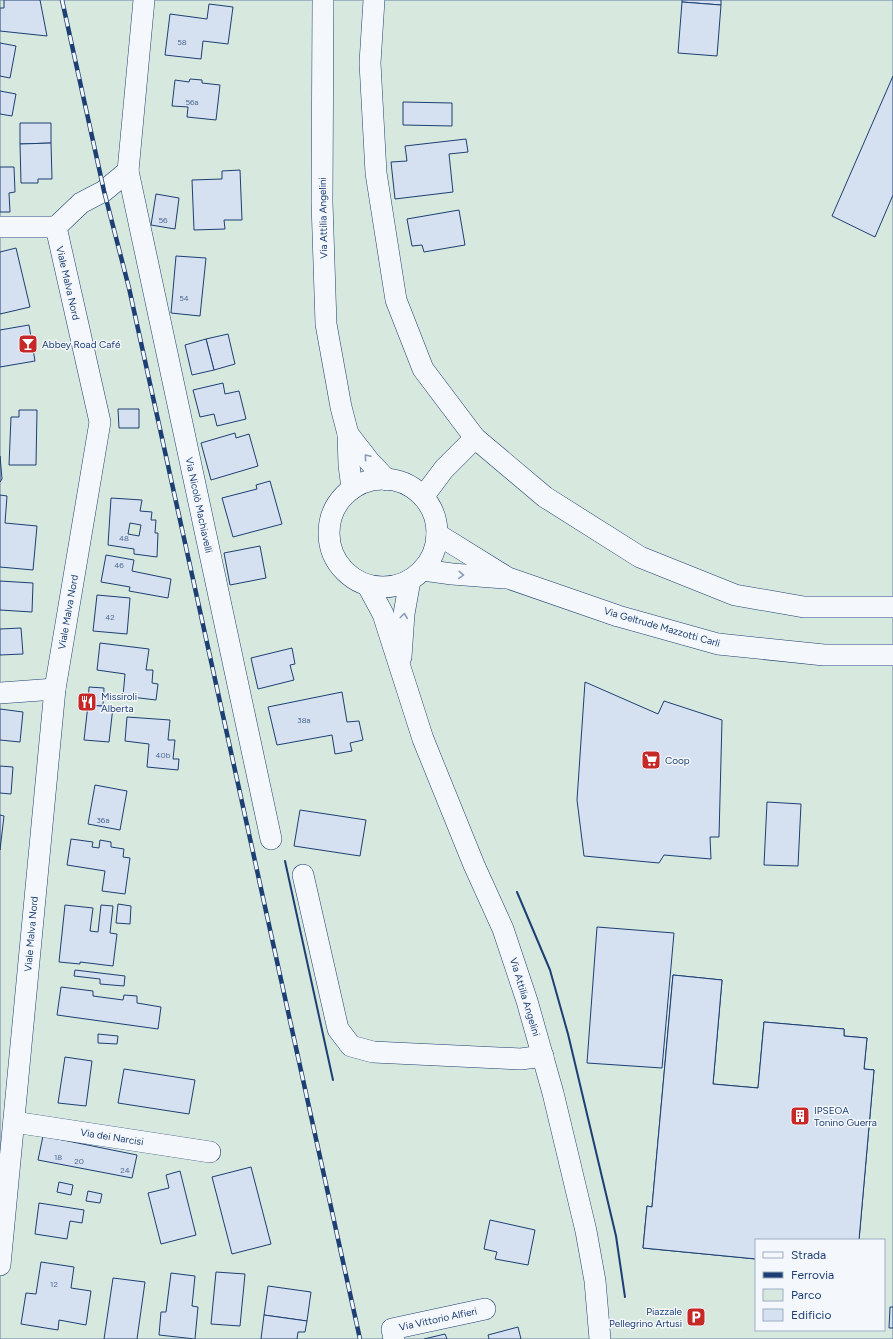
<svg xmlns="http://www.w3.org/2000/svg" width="893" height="1339" viewBox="0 0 893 1339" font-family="Figtree,sans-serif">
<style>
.green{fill:#d7e8df;stroke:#687fa3;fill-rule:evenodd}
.building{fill:#d5e0f0;stroke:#1d3f73;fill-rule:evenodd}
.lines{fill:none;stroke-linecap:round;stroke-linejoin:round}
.minor-casing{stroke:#1d3f73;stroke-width:22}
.minor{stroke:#f4f7fb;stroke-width:21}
.rail-casing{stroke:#1d3f73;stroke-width:4.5}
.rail{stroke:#f4f7fb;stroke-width:3;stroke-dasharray:9;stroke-linecap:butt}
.wall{stroke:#1d3f73;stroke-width:2}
.oneway{stroke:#889bb7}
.labels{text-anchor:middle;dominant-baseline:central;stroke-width:3;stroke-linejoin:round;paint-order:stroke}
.number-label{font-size:8px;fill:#4b6792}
.street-label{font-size:10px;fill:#1d3f73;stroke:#f4f7fb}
.poi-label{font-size:10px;fill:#1d3f73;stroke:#f4f7fb;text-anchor:start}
</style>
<rect width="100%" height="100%" fill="#f4f7fb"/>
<path class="green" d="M0 0H893V1339H0ZM756 1240H884V1330H756Z"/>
<g class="building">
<polygon points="4,0 40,0 47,36 0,31 0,8 4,8"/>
<polygon points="682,0 721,0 721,5 682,2"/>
<polygon points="682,2 721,5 717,56 678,53"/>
<polygon points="209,4 233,7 228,44 203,41 201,59 165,55 170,14 207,19"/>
<polygon points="0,43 16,46 10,78 0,76"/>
<polygon points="893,76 893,195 875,237 832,216"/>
<polygon points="190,79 202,80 202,83 220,85 216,120 187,117 188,107 172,106 175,80 189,82"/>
<polygon points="0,91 16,94 12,116 0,114"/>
<polygon points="403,102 452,103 452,126 403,125"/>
<polygon points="20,123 51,123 51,143 20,144"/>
<polygon points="466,139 468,152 449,154 453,192 395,199 391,162 407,161 405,146"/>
<polygon points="51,143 52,179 38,179 38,183 21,183 20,144"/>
<polygon points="0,167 14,167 15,192 9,193 10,212 0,212"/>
<polygon points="240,170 242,220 224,220 225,229 194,230 192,180 222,179 222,171"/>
<polygon points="156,194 179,198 175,229 151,225"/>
<polygon points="459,210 465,245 424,252 422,245 412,246 407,219"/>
<polygon points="16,248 30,307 0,314 0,252"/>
<polygon points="176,256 206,258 200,316 171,313"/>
<polygon points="29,325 35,361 0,367 0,330"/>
<polygon points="228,334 235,364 214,370 206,339"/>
<polygon points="206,339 214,370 192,375 185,345"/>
<polygon points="223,383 225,394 239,391 246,419 217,426 214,414 200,417 193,390"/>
<polygon points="118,409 139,409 139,428 119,428"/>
<polygon points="19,410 37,410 36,465 9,465 11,417 19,417"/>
<polygon points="235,433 236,438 249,434 258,466 211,480 201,443"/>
<polygon points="0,456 2,479 0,482"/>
<polygon points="270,481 282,524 233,537 222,498 257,489 256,485"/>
<polygon points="0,495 7,496 5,523 37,526 33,570 0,567"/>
<path d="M111 498 142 500 140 511 152 512 151 520H156L155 533H158L157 557 134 554V549L108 545ZM130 523 141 525 139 536 128 534Z"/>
<polygon points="260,546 266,578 230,585 224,553"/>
<polygon points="106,555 134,560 132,571 171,579 168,598 129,591 130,587 101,582"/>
<polygon points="0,581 33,583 32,612 0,610"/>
<polygon points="97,595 130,598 127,634 93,631"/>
<polygon points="21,628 23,654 0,655 0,629"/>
<polygon points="100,643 149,649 146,670 153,670 152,683 158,684 156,700 123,696 125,674 97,670"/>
<polygon points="292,648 295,664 290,665 294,680 258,689 251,658"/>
<polygon points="585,682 658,714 664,701 722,720 719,837 710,837 711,859 664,855 659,863 584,856 577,800"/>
<polygon points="89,687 104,688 103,706 88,705"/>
<polygon points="342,692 347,722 359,721 363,740 350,743 352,751 335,754 332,735 277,745 268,707"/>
<polygon points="88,705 113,707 109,742 84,740"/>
<polygon points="0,709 23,712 20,742 0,740"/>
<polygon points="127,717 170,720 168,740 175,740 173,759 179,759 178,770 147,767 149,744 125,741"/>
<polygon points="0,766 13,767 11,794 0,793"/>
<polygon points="95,785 127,791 120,830 88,824"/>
<polygon points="767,802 801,804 798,866 764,865"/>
<polygon points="300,810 366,820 360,856 294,846"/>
<polygon points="0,815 4,816 0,850"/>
<polygon points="71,839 93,842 92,847 99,848 100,840 111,842 111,847 124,849 123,857 130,858 125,894 102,891 105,871 67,865"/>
<polygon points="118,904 131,906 130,924 116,923"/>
<polygon points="65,905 93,908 90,931 98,932 101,905 113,906 110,933 117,934 113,966 80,962 80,964 59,962"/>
<polygon points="597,927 674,933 662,1068 587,1063"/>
<polygon points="75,970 125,976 124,986 100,984 100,979 74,976"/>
<path d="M673 975 722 980 713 1084 758 1088 764 1022 844 1029V1036L867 1038 864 1069 874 1070 859 1240H756V1259L643 1248 647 1206 652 1207ZM712 1114 749 1117 744 1175 707 1171Z"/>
<polygon points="673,975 722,980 713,1084 758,1088 764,1022 844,1029 844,1036 867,1038 864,1069 874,1070 859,1240 756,1240 756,1259 643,1248 647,1206 652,1207"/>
<polygon points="61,987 93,991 93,996 123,1000 124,995 137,996 137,1003 161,1007 158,1029 57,1015"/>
<polygon points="98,1034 118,1036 117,1044 98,1043"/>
<polygon points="65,1057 92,1061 86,1106 58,1103"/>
<polygon points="124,1069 195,1080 189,1114 118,1103"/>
<polygon points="43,1136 137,1155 132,1178 38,1160"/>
<polygon points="251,1167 271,1244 232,1254 212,1177"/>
<polygon points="180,1171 196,1235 161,1244 148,1193 169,1188 166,1175"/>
<polygon points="59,1182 73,1185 71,1195 57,1192"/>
<polygon points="88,1191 102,1194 100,1203 86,1201"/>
<polygon points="39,1203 84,1210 82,1223 70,1221 67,1239 35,1234"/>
<polygon points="490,1220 535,1230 528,1265 495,1259 497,1252 484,1249"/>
<polygon points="41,1262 74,1267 71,1288 91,1291 86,1325 59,1320 58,1330 21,1324 26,1293 36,1294"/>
<polygon points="216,1272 245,1274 240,1326 211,1324"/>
<polygon points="171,1273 195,1276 192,1306 198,1307 195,1339 159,1335 161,1312 166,1312"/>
<polygon points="113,1278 145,1282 137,1339 104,1339"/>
<polygon points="268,1286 311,1292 307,1321 264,1315"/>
<polygon points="890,1307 893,1307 893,1328 889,1328"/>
<polygon points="264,1315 307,1321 305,1332 298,1332 297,1339 261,1339"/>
<polygon points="518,1327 521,1339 489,1339 488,1335"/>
<polygon points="445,1334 447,1339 424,1339"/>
</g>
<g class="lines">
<g class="minor-casing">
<g id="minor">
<polyline points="323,0 322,202 326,324 341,407 348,434 349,465 352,489"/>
<polyline points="374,0 370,63 376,173 396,300 423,369 475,438 545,497 640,557 735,595 804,607 893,607"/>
<polyline points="128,171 271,839"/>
<polyline points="0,227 56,227"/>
<polyline points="348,434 369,461 387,480"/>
<circle cx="383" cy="533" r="54"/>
<polyline points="423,497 444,469 475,438"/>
<polyline points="437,534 508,578 618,616 718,644 824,655 893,655"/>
<polyline points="423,570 452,574 504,578"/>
<polyline points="368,586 383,614 423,739 474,865 503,929 527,1001 553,1093 586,1231 595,1281 600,1339"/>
<polyline points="401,657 404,614 410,580"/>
<polyline points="0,693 55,689"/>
<polyline points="303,875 338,1029 351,1046 373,1052 521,1059 543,1056"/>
<polyline points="14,1122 210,1152"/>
<polyline points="0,1265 55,689 100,422 56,227 81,203 104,191 128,171 144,0"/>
<polyline points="394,1339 392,1329 485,1309"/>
</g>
</g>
<use href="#minor" class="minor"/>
<g class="rail-casing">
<polyline id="rail" points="62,0 104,191 129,288 360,1339"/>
</g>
<use href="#rail" class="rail"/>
<g class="wall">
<polyline points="285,861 333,1080"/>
<polyline points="517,892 550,970 568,1034 616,1236 625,1297"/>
</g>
</g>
<defs><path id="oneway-chevron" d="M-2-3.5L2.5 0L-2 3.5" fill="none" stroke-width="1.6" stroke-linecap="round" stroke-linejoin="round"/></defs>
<g class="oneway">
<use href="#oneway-chevron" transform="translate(367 457) rotate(-130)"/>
<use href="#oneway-chevron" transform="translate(461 575) rotate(4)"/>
<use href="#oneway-chevron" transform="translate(404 616) rotate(-83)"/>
</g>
<defs>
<g id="bar-square" transform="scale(1)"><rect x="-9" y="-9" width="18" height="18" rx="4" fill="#c62828" stroke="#f4f7fb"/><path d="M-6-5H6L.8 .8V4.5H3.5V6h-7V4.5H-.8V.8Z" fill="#fff"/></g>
<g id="restaurant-square" transform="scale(1)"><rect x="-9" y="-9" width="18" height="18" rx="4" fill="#c62828" stroke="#f4f7fb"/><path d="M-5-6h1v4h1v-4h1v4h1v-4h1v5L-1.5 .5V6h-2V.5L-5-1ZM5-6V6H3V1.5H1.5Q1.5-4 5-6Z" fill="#fff"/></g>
<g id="supermarket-square" transform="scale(1)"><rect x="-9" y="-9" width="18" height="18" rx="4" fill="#c62828" stroke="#f4f7fb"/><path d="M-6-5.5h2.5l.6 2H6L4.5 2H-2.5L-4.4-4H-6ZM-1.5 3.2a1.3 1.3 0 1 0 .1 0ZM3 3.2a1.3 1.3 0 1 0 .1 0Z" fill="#fff"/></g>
<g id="building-square" transform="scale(1)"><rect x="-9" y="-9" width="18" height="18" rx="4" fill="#c62828" stroke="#f4f7fb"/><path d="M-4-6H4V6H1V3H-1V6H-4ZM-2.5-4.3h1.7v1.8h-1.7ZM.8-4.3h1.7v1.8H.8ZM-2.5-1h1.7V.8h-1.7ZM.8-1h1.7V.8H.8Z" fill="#fff"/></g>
<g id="parking-square" transform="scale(1)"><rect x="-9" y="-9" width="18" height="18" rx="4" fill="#c62828" stroke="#f4f7fb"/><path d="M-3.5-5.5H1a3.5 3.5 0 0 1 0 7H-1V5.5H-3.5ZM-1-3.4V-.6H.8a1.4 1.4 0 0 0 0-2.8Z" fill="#fff"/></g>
</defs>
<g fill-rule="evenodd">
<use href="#bar-square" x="28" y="344"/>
<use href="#restaurant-square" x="87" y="702"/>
<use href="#supermarket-square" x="651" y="760"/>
<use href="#building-square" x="800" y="1116"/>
<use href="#parking-square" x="696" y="1317"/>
</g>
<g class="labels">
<g class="number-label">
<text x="182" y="42">58</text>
<text x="192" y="102">56a</text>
<text x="163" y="220">56</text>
<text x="184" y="298">54</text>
<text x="124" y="538">48</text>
<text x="119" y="565">46</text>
<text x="110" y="617">42</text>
<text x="304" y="720">38a</text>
<text x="163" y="755">40b</text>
<text x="103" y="820">36a</text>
<text x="58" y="1157">18</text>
<text x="79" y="1161">20</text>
<text x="125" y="1170">24</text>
<text x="54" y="1284">12</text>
</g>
<g class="street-label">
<text transform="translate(323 218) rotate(-91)">Via Attilia Angelini</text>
<text transform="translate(68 283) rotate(77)">Viale Malva Nord</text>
<text transform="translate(199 505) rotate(78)">Via Nicolò Machiavelli</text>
<text transform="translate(68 612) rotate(-80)">Viale Malva Nord</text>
<text transform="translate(662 627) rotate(16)">Via Geltrude Mazzotti Carli</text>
<text transform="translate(31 934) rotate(-85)">Viale Malva Nord</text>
<text transform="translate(525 997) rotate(73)">Via Attilia Angelini</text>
<text transform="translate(112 1137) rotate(9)">Via dei Narcisi</text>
<text transform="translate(438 1319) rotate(-12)">Via Vittorio Alfieri</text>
</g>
<g class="poi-label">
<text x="42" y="344">Abbey Road Café</text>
<text x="101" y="696">Missiroli<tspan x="101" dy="12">Alberta</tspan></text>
<text x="665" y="760">Coop</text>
<text x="814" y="1110">IPSEOA<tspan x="814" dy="12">Tonino Guerra</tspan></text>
<text x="682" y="1311" text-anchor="end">Piazzale<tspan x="682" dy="12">Pellegrino Artusi</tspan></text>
</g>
</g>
<rect x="755" y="1239" width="130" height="92" fill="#f4f7fb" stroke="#9eadc5"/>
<rect x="763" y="1252" width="20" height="6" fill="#f4f7fb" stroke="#9eadc5"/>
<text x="791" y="1259" font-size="12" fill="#1d3f73">Strada</text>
<rect x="763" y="1272" width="20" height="6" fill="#1d3f73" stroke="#9eadc5"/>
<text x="791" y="1279" font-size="12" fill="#1d3f73">Ferrovia</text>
<rect x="763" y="1289" width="20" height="12" fill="#d7e8df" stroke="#9eadc5"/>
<text x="791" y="1299" font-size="12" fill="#1d3f73">Parco</text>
<rect x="763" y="1309" width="20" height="12" fill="#d5e0f0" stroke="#9eadc5"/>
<text x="791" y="1319" font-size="12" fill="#1d3f73">Edificio</text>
</svg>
